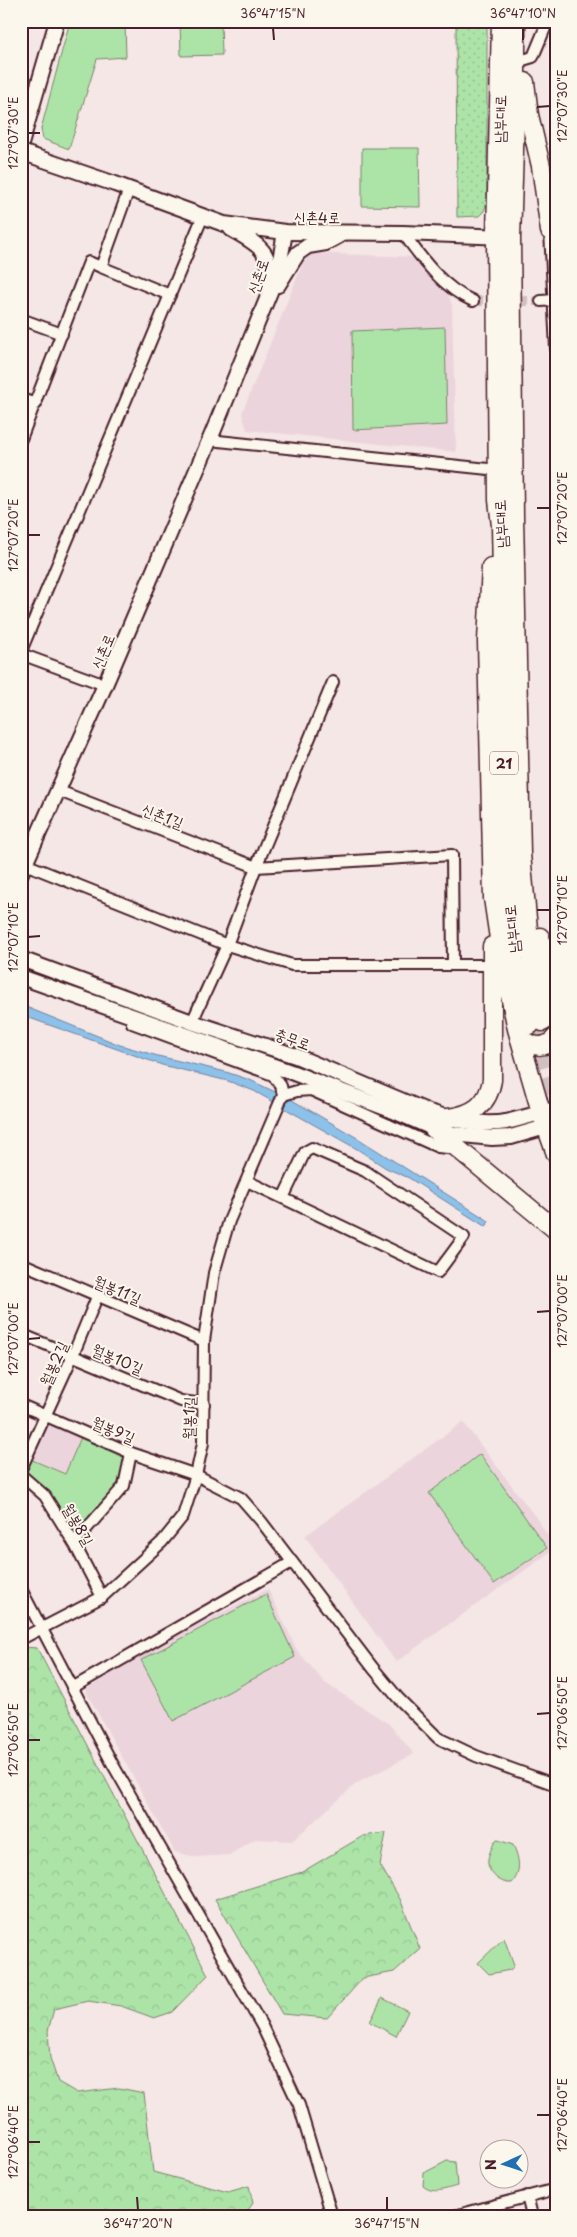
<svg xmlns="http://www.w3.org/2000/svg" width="577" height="2237" viewBox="0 0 577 2237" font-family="'Playpen Sans','Poor Story',sans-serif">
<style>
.built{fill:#ecd4dc}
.grass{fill:url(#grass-dots);stroke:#7b826a}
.forest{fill:url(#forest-crowns);stroke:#7b826a}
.park{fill:#ace4a8;stroke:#7b826a}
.water{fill:#8cc1e9;stroke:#72809d}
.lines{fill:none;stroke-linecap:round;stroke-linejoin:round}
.street-tunnel{stroke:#d2bfc0;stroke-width:10;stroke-dasharray:10 5;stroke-linecap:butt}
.highway-tunnel{stroke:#d2bfc0;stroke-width:18;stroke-dasharray:18 9;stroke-linecap:butt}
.street-casing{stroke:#4a1f2b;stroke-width:14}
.secondary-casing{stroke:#4a1f2b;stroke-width:18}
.highway-casing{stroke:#4a1f2b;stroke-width:21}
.street{stroke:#fbf7ec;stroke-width:10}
.secondary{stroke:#fbf7ec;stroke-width:14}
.highway{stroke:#fbf7ec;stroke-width:18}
.ticks{fill:none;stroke:#4a1f2b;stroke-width:2}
.labels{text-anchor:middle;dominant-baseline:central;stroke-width:4;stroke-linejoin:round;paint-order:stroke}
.shield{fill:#fbf7ec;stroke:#7f6065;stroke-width:1}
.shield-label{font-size:14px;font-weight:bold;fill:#4a1f2b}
.street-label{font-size:15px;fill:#4a1f2b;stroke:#fbf7ec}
.neatline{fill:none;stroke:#4a1f2b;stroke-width:2}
.ticks-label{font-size:12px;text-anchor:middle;fill:#4a1f2b}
</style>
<defs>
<pattern id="grass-dots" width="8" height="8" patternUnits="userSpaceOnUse" patternTransform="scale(1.25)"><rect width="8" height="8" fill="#ace4a8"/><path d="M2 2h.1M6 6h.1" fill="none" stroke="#96c391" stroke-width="1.8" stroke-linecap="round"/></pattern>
<pattern id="forest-crowns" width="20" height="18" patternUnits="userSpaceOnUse" patternTransform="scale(1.25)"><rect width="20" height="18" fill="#ace4a8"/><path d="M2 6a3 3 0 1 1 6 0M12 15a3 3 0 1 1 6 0" fill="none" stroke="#96c391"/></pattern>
</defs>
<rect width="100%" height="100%" fill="#f4e7e5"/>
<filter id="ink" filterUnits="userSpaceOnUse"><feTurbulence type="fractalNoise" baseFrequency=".02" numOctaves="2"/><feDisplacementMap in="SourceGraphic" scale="10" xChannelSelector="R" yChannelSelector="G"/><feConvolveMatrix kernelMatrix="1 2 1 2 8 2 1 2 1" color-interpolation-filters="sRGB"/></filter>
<g filter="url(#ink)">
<g class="built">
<polygon points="307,253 413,257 447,291 452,306 456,452 247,430 242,413"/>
<polygon points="463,1422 537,1519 556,1548 396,1662 305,1536"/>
<polygon points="53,1425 82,1435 65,1474 30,1459 45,1426"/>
<polygon points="268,1589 297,1650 325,1683 389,1724 414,1754 357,1783 292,1841 255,1839 229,1855 195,1857 175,1852 85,1690 149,1649"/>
</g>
<polygon class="grass" points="456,21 487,21 487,201 484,211 479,216 457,217"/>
<g class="forest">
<polygon points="24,1647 37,1648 208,1975 172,2012 154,2018 121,2006 88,2001 54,2009 48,2031 50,2058 58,2082 77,2093 119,2088 144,2093 153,2172 228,2192 249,2186 253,2203 244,2216 21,2216 21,1649"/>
<polygon points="386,1833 380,1865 400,1899 420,1949 394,1972 363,1978 327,2018 282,2014 215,1899 302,1872 363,1836"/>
</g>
<g class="park">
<polygon points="70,21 125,21 126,57 97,59 69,149 43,139 41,129"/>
<polygon points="180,21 221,21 222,55 181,56"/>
<polygon points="362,148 419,148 420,207 362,206"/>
<polygon points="445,327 447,425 353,430 352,331"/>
<polygon points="82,1435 121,1452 126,1463 121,1485 77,1535 73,1535 23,1473 30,1459 65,1474"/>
<polygon points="480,1454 547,1548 494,1584 429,1493"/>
<polygon points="266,1594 295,1657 173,1721 141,1660"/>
<path d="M498 1840 513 1845C519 1857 522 1872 512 1883 501 1884 490 1875 488 1864 487 1856 492 1848 495 1841Z"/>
<polygon points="504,1938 514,1966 510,1970 489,1974 478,1963"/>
<polygon points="382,1998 408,2011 396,2036 370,2022"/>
<path d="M447 2161 455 2162 457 2186C445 2189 434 2195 423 2186L424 2173Z"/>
</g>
<polygon class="water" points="21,1005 120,1045 158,1056 226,1072 250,1080 292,1100 359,1139 489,1221 486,1227 409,1178 386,1168 357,1149 254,1091 228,1081 162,1065 21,1015"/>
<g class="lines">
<polyline class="street-tunnel" points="473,301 541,301"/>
<polyline class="highway-tunnel" points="530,1025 556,1107"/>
<g class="street-casing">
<g id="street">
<polyline points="523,60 533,57 548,21"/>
<polyline points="550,231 556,349"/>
<path d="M403 233C422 259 443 288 473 301"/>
<polyline points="101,267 170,295"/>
<polyline points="541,301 554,300"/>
<polyline points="21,319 62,334"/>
<polyline points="21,399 36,404"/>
<polyline points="21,439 89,262 101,267 129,189"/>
<polyline points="209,440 498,470"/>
<polyline points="21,651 203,216"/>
<polyline points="21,654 105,685"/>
<polyline points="333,682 256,867 452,855 453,965 492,965"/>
<polyline points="59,791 256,867 227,945 192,1022"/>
<polyline points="25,864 227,945 292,965 453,965"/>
<polyline points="283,1095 297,1091 311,1090 438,1147 457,1149"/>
<polyline points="247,1181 438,1272 464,1237 365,1171 312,1148 305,1152 283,1198"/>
<polyline points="21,1263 204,1341"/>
<polyline points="21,1334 181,1401 204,1404"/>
<polyline points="21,1405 131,1453 196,1475 241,1498 261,1521 373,1668 398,1698 438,1738 476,1756 556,1785"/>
<polyline points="21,1469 73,1355 97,1297"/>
<polyline points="21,1475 45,1496 74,1543 102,1597"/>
<polyline points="74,1543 124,1486 131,1453"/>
<polyline points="21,1589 112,1763 262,2026 299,2105 332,2216"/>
<polyline points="21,1639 102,1597 162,1542 183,1516 196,1475 203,1443 204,1341 214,1273 229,1221 283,1095 281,1086 273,1075 132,1023"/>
<polyline points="72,1688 292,1562"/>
<polyline points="527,2196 532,2216"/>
<polyline points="454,2216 556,2189"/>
</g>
</g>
<g class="secondary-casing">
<g id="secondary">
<polyline points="21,144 57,21"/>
<polyline points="21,152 115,184 224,224 285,232 403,233 505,237"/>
<path d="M231 229C257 244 272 250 270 283"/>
<polyline points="278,285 298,253 308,246 326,243 344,233"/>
<polyline points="21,873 105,685 213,432 278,272 285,232"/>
<path d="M21 959 192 1022 296 1056 429 1112C453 1120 481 1126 506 1122 523 1118 539 1113 556 1109"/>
<polyline points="21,977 291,1072 396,1112 433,1128 454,1134 492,1138 511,1137 556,1124"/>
</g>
</g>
<g class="highway-casing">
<g id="highway">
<polyline points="501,21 496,236 498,500 501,526 503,621 504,854 514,961 530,1025"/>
<polyline points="516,21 516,90 511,238 514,516 521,854 530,951 543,1022"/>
<polyline points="525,82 529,115 541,166 550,231"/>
<polyline points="491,567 487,641 493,898 501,952 517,1029 541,1112 556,1154"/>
<polyline points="540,937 556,1012"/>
<path d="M520 1039C532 1046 545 1051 556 1037"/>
<path d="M448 1118C473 1115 488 1105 492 1080V946"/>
<polyline points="433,1128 556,1230"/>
</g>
</g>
<use href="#street" class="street"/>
<use href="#secondary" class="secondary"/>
<use href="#highway" class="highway"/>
</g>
</g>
<path class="ticks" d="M273 28 274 40M523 28V40M537 107 550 106M28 133H40M537 508H550M28 535H40M537 910H550M28 937 40 936M537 1312 550 1311M28 1339 40 1338M537 1714 550 1713M28 1740H40M537 2115H550M28 2142H40M137 2197 138 2210M387 2197V2210"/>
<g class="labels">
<rect class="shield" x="490" y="751.5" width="28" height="23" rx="4"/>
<g class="shield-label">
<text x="504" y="763">21</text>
</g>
<g class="street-label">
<text transform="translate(499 119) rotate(-89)">남부대로</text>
<text x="317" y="216">신촌4로</text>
<text transform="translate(257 276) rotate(-71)">신촌로</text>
<text transform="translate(500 524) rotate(-93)">남부대로</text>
<text transform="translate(102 651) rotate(-67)">신촌로</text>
<text transform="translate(163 815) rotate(21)">신촌1길</text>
<text transform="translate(511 929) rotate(-96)">남부대로</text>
<text transform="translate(293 1038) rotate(20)">충무로</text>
<text transform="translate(118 1289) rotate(23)">월봉11길</text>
<text transform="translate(118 1358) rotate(23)">월봉10길</text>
<text transform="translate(53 1363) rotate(-66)">월봉2길</text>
<text transform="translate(188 1418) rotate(-89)">월봉1길</text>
<text transform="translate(114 1429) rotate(23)">월봉9길</text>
<text transform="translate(79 1524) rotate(60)">월봉8길</text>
</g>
</g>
<rect width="577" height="2237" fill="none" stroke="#fbf7ec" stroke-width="55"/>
<g transform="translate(504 2164) rotate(267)"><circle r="24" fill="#fbf7ec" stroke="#b4a19f"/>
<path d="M0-4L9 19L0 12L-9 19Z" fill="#1f6fb2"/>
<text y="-8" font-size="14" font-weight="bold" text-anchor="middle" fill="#4a1f2b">N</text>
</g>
<rect x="28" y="28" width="522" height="2182" class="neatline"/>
<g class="ticks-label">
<text x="273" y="18">36°47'15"N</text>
<text x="523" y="18">36°47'10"N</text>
<text transform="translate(563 106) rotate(-90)" y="4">127°07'30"E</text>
<text transform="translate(14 133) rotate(-90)" y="4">127°07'30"E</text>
<text transform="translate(563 508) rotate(-90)" y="4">127°07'20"E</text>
<text transform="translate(14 535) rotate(-90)" y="4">127°07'20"E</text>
<text transform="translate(563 910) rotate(-90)" y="4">127°07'10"E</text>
<text transform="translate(14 937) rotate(-90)" y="4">127°07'10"E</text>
<text transform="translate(563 1311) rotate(-90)" y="4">127°07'00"E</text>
<text transform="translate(14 1339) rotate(-90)" y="4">127°07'00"E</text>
<text transform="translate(563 1713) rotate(-90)" y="4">127°06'50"E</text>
<text transform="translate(14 1740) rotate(-90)" y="4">127°06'50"E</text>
<text transform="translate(563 2115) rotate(-90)" y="4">127°06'40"E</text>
<text transform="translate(14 2142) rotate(-90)" y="4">127°06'40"E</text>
<text x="138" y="2228">36°47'20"N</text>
<text x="387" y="2228">36°47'15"N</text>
</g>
</svg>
